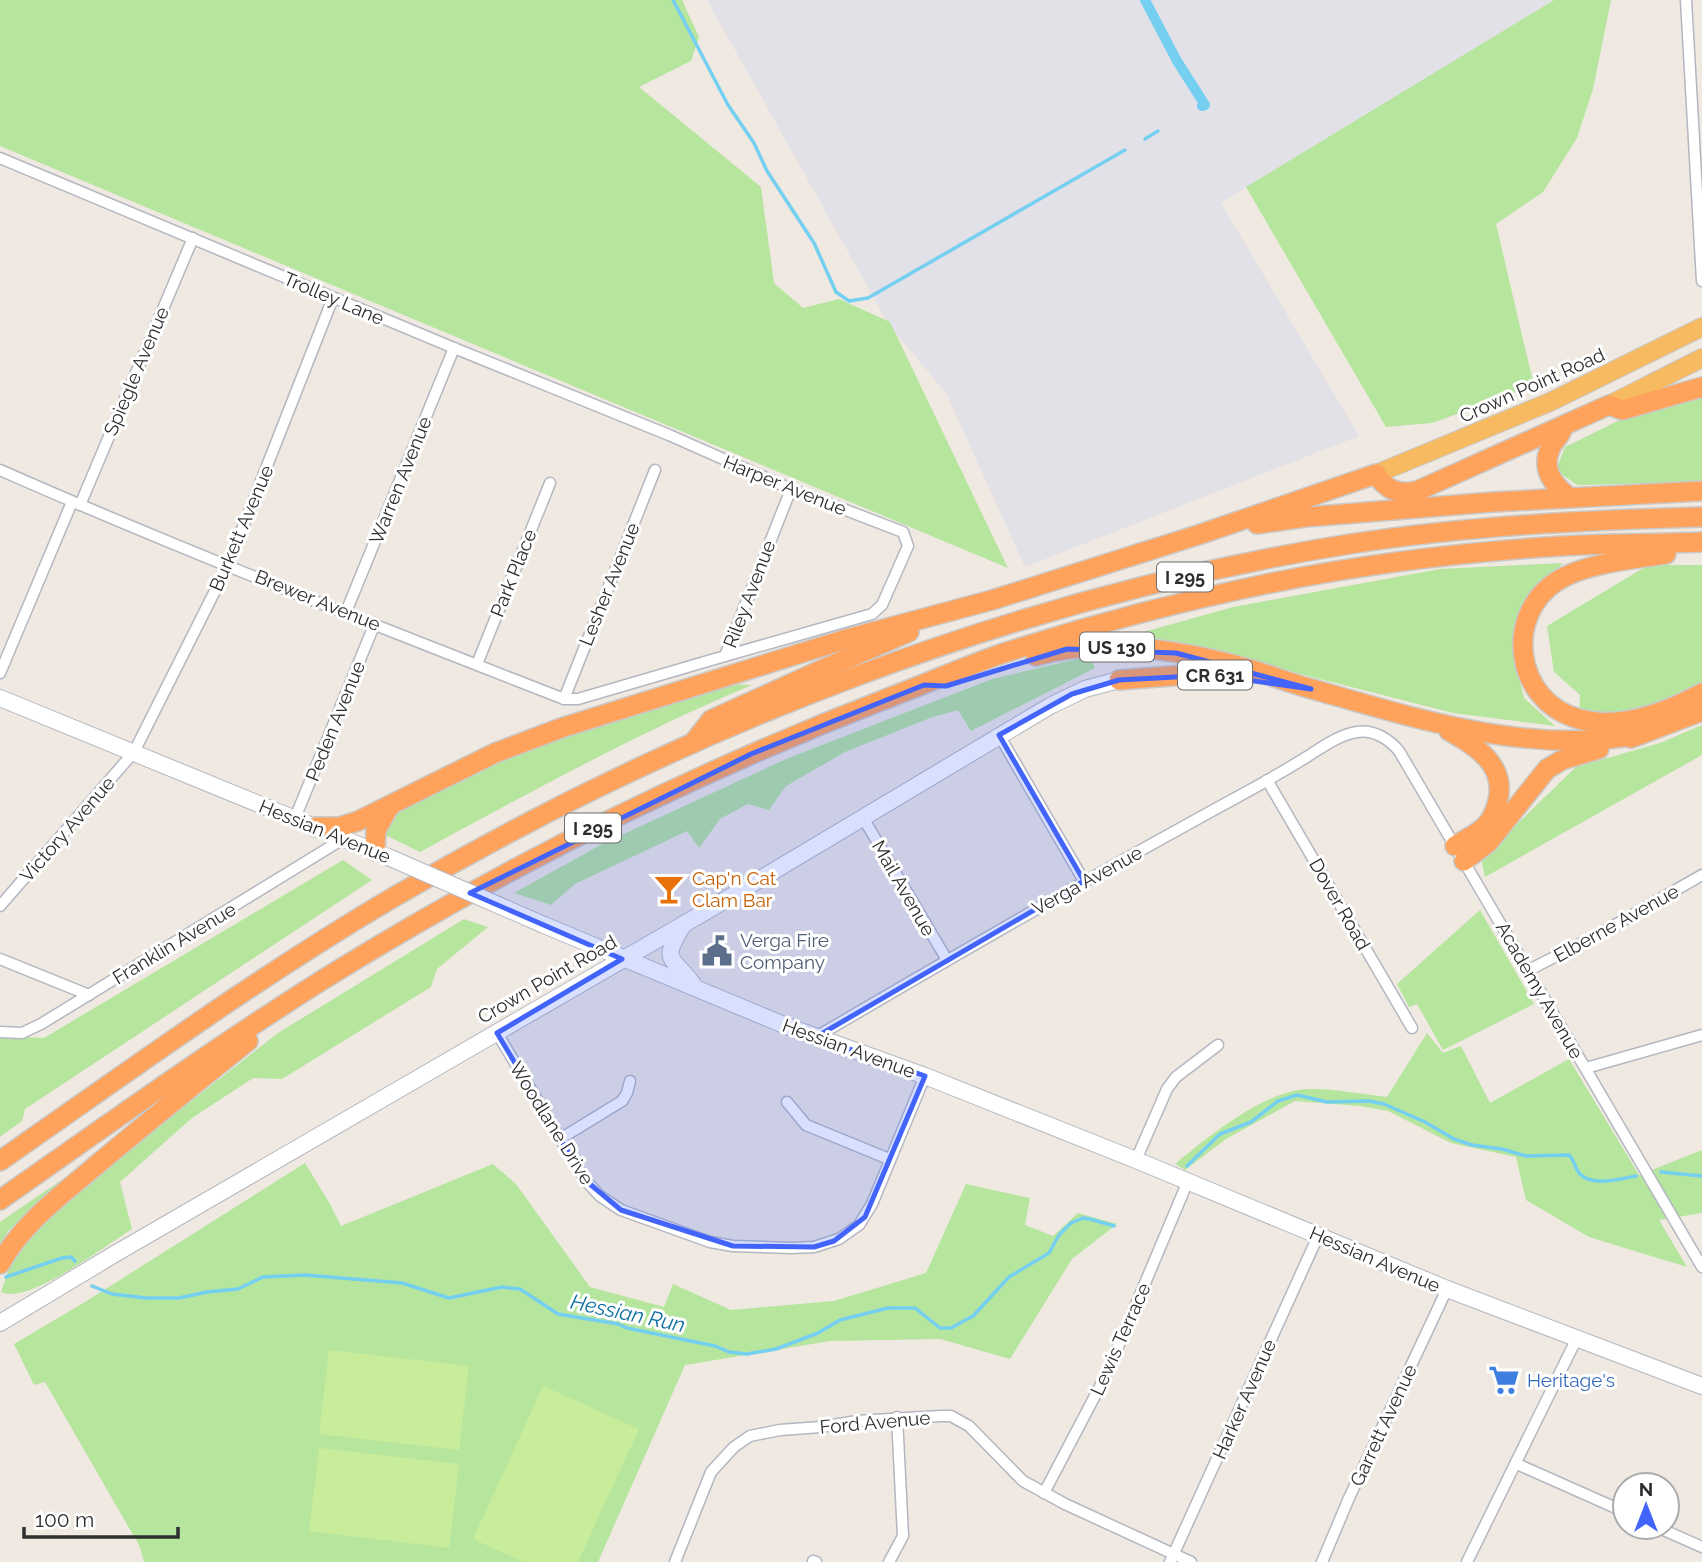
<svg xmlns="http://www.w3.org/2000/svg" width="1702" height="1562" viewBox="0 0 1702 1562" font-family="Raleway,sans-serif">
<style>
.industrial{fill:#e3e1e8}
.green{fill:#b6e59e}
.pitch{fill:#c9ec9a}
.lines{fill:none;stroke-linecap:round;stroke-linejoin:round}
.stream{stroke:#75cff0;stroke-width:3.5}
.canal{stroke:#75cff0;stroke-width:10}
.minor-casing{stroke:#b4b7c1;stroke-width:13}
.secondary-casing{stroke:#b4b7c1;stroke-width:18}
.trunk-casing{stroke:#c9c9c9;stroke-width:20}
.motorway-casing{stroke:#c9c9c9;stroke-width:22}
.minor{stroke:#fff;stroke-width:10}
.secondary{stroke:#fff;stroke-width:16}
.trunk{stroke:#f8ba60;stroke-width:18}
.motorway{stroke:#ffa35c;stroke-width:19}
.secondary-bridge-casing{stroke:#b4b7c1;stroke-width:18;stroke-linecap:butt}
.secondary-bridge{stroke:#fff;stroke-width:16}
.marked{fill:#4264fb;fill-opacity:0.2;stroke:#4264fb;stroke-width:5;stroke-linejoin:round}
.labels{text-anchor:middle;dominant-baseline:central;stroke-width:6;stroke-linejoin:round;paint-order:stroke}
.shield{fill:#fff;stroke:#6d6d6d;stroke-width:2}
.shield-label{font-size:18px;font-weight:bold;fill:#2e2e2e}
.street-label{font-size:19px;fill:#2e2e2e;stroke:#fff}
.food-label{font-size:19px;fill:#c56008;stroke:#fff;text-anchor:start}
.service-label{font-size:19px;fill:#4e5e75;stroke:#fff;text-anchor:start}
.shop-label{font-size:19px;fill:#366cbe;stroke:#fff;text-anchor:start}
.water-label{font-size:21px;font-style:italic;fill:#0d6fa3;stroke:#fff}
</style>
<rect width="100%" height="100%" fill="#efe9e1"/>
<polygon class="industrial" points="707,0 1554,0 1221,203 1359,436 1025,567 946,393 889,325"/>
<g class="green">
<polygon points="0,0 682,0 699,37 691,61 639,87 761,187 774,283 803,308 839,299 890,322 1008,568 0,146"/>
<polygon points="1554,0 1611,0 1593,89 1577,138 1543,192 1496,224 1534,386 1432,423 1386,427 1246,187"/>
<polygon points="1702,394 1702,482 1577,485 1556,470 1565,447 1640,410"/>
<polygon points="1563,563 1521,606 1512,649 1524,698 1555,726 1453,713 1257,663 1133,635 1233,607 1440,569"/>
<path d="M1665 565H1702V684C1664 706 1623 717 1579 716L1580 695 1554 672 1547 626 1645 567Z"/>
<polygon points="1090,656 1095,668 971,731 958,710 930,718 845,752 786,786 769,810 748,804 720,819 699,848 687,831 575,884 551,905 514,893 604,843 786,759 992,679"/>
<path d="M726 684 752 685C637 733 529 793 420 852L383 834 386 819 400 809 523 749Z"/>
<polygon points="1702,725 1702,755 1485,877 1481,859 1576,767 1660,743"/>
<polygon points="343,860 372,880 25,1109 22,1121 0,1137 0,1036 44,1038"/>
<polygon points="1480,910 1534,1004 1443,1050 1417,1004 1409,1007 1397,984"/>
<path d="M464 919 488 927 437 969 431 987 282 1079 253 1078 192 1118 120 1182 132 1229C106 1245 29 1305 1 1292L14 1253 41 1222 92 1179 278 1033Z"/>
<path d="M1427 1033 1443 1053 1461 1046 1490 1103 1569 1059 1639 1175 1702 1150V1213L1659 1220 1687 1267 1589 1237 1526 1200 1516 1157 1451 1143 1388 1111 1360 1106 1295 1101 1226 1139 1185 1170 1175 1164C1208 1137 1267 1088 1311 1089 1337 1089 1362 1094 1387 1097Z"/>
<polygon points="305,1163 330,1204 341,1226 493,1164 516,1184 590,1287 664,1307 673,1284 731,1310 834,1301 926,1273 966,1184 1030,1198 1025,1225 1053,1236 1078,1213 1117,1224 1072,1259 1010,1359 940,1339 830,1341 685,1365 598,1562 144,1562 140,1547 45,1382 34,1385 14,1344 85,1302"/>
<polygon points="73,1172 8,1231 0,1246 0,1222"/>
</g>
<g class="pitch">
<polygon points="329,1350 469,1366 459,1450 319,1434"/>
<polygon points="543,1386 639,1429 578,1562 523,1562 473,1539"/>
<polygon points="319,1448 459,1464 449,1548 309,1531"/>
</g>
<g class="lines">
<g class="stream">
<polyline points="673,0 728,105 754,143 767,171 814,243 836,292 849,301 868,298 1125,150"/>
<polyline points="1145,139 1158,131"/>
<path d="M1187 1166 1220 1134 1251 1122 1278 1101 1297 1095 1327 1102 1369 1101 1384 1104 1425 1122 1454 1139 1472 1145 1502 1149 1526 1156 1569 1155C1575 1161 1575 1169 1580 1174 1593 1187 1620 1179 1636 1176"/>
<polyline points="1661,1172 1702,1176"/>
<polyline points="6,1277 62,1258 71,1257 75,1261"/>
<polyline points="92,1286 112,1294 146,1298 179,1298 207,1292 238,1289 263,1277 305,1275 402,1283 449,1298 502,1287 520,1289 558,1314 618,1324 627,1328 715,1346 729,1352 747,1354 776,1349 818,1333 840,1320 888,1308 915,1308 940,1328 951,1328 973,1316 1009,1277 1049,1253 1059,1235 1071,1223 1083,1218 1090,1219 1114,1226"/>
</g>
<polyline class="canal" points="1145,0 1177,61 1205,105 1202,106"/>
<g class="minor-casing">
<g id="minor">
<polyline points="1686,0 1702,281"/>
<polyline points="0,158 454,348 669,435 791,489 903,532 908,546 882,605 872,614 725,656"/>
<path d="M0 470C186 552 375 625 564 699H578L725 656 791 489"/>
<polyline points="80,505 193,238"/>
<polyline points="346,612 454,348"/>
<polyline points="477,664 550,483"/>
<polyline points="0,673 72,502"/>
<polyline points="564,699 655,470"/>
<polyline points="999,735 1084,881"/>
<polyline points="1267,780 1412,1028"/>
<polyline points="862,816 947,960"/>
<polyline points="295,818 375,623"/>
<polyline points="0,906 134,752 228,565 333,298"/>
<polyline points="0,959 89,995"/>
<polyline points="1529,970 1601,933 1702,875"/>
<polyline points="0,1032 22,1033 41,1024 343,839"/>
<polyline points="497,1033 585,1180 600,1196 621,1210 710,1242 733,1246 791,1248 814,1247 839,1239 859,1225 872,1204 925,1076"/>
<path d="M816 1037C957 954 1098 873 1241 795 1263 783 1284 771 1305 758 1321 748 1338 735 1357 732 1373 729 1389 739 1399 751L1702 1267"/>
<polyline points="1586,1068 1702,1035"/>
<polyline points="787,1102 806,1125 889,1159"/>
<polyline points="560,1139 622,1101 627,1093 630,1081"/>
<polyline points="1136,1160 1167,1089 1176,1077 1218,1045"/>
<polyline points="1517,1464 1625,1512"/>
<polyline points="1044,1493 1108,1371 1188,1181"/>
<polyline points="1657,1527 1702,1547"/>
<polyline points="813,1561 816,1562"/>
<polyline points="675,1562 711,1472 734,1447 750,1436 780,1430 821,1427 857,1421 941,1416 951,1416 969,1426 1023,1481 1065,1504 1191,1562"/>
<polyline points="889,1562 903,1536 897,1417"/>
<polyline points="1170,1562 1318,1236"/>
<polyline points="1322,1562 1349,1498 1447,1289"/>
<polyline points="1467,1562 1576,1340"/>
</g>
</g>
<g class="secondary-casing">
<g id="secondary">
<polyline points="0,698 383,855"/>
<path d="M684 924C660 962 671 955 693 984"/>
<polyline points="544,925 784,1025 925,1076 1136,1160 1447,1289 1702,1386"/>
<polyline points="0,1323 113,1255 710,909 1050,706 1085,689 1119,680"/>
</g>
</g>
<g class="trunk-casing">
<g id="trunk">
<polyline points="1609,405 1702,358"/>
<polyline points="1376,474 1550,402 1702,327"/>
</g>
</g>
<g class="motorway-casing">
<g id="motorway">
<path d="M1563 427C1561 436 1555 439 1551 447 1540 468 1553 485 1569 497"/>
<polyline points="1257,524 1306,517 1493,502 1702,491"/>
<path d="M1666 554C1634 559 1585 563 1557 581 1503 616 1515 702 1579 719 1620 730 1667 712 1702 693"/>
<path d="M1036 656C1103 636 1190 651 1256 671 1275 677 1293 684 1312 689 1417 719 1533 756 1642 734"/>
<polyline points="1119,680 1184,675 1244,678"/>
<path d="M1449 731C1476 746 1506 765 1498 800 1496 809 1493 818 1486 825 1478 834 1465 839 1455 846"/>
<polyline points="1631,738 1702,711"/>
<polyline points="693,743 711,720 821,670 909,632"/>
<path d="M315 827H339L358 821 495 753 561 728 843 640 992 600 1201 534 1376 474C1386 490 1398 495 1417 491L1609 405 1622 410 1702 387"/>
<polyline points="375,851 376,830 389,807"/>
<polyline points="1464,861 1488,843 1547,769 1562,760 1599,749"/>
<path d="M0 1161C129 1071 258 977 394 897 685 726 1016 597 1350 544 1466 526 1584 520 1702 517"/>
<path d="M0 1200C107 1125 213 1049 324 979 501 869 687 776 883 700 923 685 963 667 1004 653 1090 625 1178 602 1266 584 1363 564 1463 552 1562 546 1609 543 1655 544 1702 542"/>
<path d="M0 1264C21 1225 60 1196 93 1168 144 1125 196 1083 248 1041"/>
</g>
</g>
<use href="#minor" class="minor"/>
<use href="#secondary" class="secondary"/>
<use href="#trunk" class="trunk"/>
<use href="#motorway" class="motorway"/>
<g class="secondary-bridge-casing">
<polyline id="secondary-bridge" points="386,856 544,925"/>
</g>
<use href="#secondary-bridge" class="secondary-bridge"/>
</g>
<path class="marked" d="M1067 649 1176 653 1311 689 1213 675 1119 680 1072 694 999 735 1084 881 816 1037 925 1076 865 1217 834 1241 814 1247 733 1246 621 1210 585 1180 497 1033 622 959 470 893 751 754 924 685 946 686Z"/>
<defs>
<g id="bar-bare" transform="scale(2.415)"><path d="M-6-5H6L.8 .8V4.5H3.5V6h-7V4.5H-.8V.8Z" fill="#e8710a" stroke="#fff" stroke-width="2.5" paint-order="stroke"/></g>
<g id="civic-bare" transform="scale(2.415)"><path d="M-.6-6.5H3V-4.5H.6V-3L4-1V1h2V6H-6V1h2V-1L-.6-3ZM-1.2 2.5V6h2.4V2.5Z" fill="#5c6f8a" stroke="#fff" stroke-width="2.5" paint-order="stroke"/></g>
<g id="supermarket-bare" transform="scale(2.415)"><path d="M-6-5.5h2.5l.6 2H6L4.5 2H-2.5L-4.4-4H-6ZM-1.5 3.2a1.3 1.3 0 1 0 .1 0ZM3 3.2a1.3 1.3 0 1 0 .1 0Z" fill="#3f7fe0" stroke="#fff" stroke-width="2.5" paint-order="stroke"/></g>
</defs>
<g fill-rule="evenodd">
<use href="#bar-bare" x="669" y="889"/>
<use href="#civic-bare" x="717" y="951"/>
<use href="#supermarket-bare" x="1504" y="1380"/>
</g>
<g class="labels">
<g class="shield">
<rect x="1157" y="562.5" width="56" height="29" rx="5"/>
<rect x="1080" y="632.5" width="74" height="29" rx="5"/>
<rect x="1178" y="660.5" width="74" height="29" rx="5"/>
<rect x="565" y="813.5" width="56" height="29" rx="5"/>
</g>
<g class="shield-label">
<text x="1185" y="577">I 295</text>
<text x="1117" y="647">US 130</text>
<text x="1215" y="675">CR 631</text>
<text x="593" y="828">I 295</text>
</g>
<g class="street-label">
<text transform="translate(334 298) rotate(23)">Trolley Lane</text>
<text transform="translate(136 371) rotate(-67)">Spiegle Avenue</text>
<text transform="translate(1532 385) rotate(-24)">Crown Point Road</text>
<text transform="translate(400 480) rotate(-68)">Warren Avenue</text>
<text transform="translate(785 485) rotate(22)">Harper Avenue</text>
<text transform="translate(241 528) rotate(-67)">Burkett Avenue</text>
<text transform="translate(513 573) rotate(-68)">Park Place</text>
<text transform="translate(609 584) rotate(-68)">Lesher Avenue</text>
<text transform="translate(749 594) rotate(-69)">Riley Avenue</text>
<text transform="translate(318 600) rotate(22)">Brewer Avenue</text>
<text transform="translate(335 721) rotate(-68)">Peden Avenue</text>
<text transform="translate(67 829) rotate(-49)">Victory Avenue</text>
<text transform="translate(325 831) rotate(22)">Hessian Avenue</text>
<text transform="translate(1087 880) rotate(-29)">Verga Avenue</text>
<text transform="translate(904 888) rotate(60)">Mail Avenue</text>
<text transform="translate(1340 904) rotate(60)">Dover Road</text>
<text transform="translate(1616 923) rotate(-29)">Elberne Avenue</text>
<text transform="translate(174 943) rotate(-31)">Franklin Avenue</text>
<text transform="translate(547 979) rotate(-30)">Crown Point Road</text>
<text transform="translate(1540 990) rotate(60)">Academy Avenue</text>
<text transform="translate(849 1048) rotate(20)">Hessian Avenue</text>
<text transform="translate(552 1123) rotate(58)">Woodlane Drive</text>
<text transform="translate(1375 1259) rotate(23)">Hessian Avenue</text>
<text transform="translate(1120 1339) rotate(-66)">Lewis Terrace</text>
<text transform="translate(1244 1399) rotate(-66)">Harker Avenue</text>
<text transform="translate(875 1422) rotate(-5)">Ford Avenue</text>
<text transform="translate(1383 1425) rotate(-65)">Garrett Avenue</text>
</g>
<g class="food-label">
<text x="692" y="878">Cap'n Cat<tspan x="692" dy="22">Clam Bar</tspan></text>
</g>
<g class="service-label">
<text x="740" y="940">Verga Fire<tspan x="740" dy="22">Company</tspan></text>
</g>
<g class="shop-label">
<text x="1527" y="1380">Heritage's</text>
</g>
<g class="water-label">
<text transform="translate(628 1313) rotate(12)">Hessian Run</text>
</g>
</g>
<g transform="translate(1646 1506)"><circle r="33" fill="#ffffff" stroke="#ababab" stroke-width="2"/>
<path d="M0-5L12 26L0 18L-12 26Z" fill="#4264fb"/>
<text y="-10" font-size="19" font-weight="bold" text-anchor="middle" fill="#2e2e2e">N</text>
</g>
<path d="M24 1527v10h154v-10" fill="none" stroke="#2e2e2e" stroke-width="3.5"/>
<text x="35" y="1527" font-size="21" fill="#2e2e2e" stroke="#ffffff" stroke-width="5" paint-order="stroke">100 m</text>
</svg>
